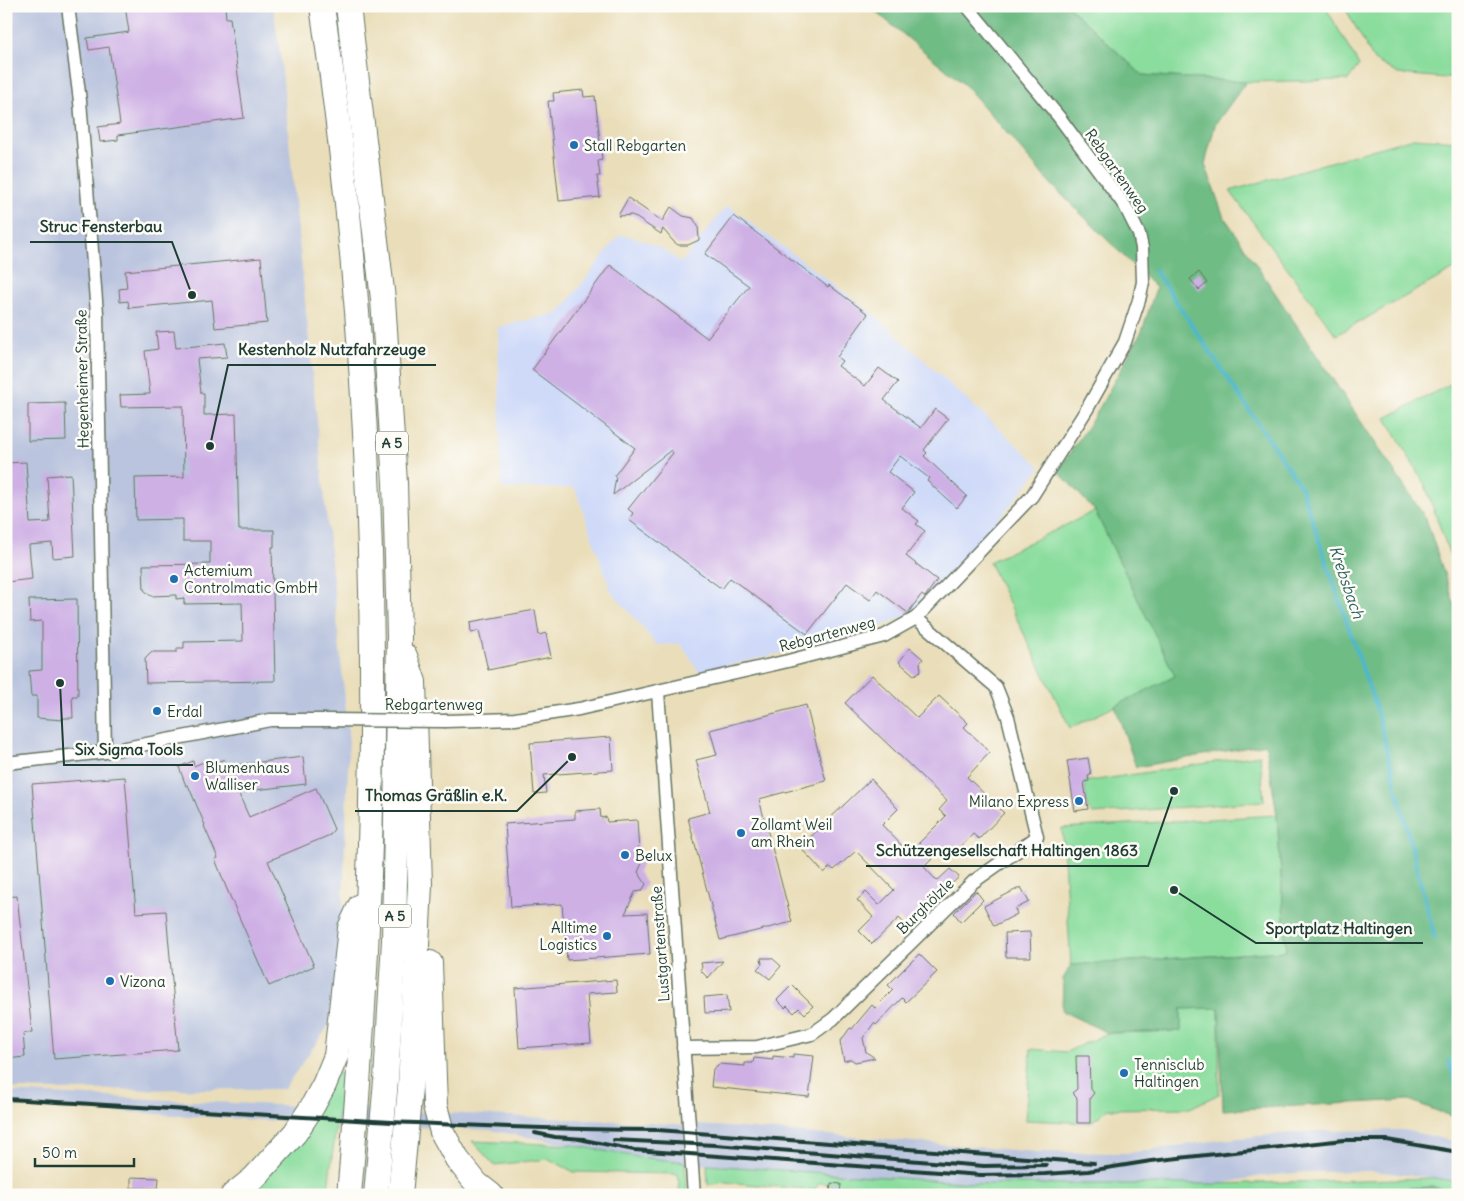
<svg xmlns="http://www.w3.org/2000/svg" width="1464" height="1201" viewBox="0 0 1464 1201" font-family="Delius,sans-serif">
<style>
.built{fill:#cfdaf9}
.industrial{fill:#bac4de}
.green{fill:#8bdd9e;stroke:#558d69}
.forest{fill:#70bc85;stroke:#487c5c}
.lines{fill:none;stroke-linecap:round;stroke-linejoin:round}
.stream{stroke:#4eb8cb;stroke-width:4}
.building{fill:#ceb0e5}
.street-casing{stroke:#667563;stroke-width:15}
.highway-casing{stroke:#667563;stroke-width:26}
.street{stroke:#fff;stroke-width:12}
.highway{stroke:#fff;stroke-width:24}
.rail{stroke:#1f3d34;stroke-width:4}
.street-bridge-casing{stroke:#667563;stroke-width:15;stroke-linecap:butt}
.street-bridge{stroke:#fff;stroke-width:12}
.poi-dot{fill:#1f6fb2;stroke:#fdfcf7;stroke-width:2}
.labels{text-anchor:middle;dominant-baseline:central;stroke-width:5;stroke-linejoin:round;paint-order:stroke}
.shield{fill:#fdfcf7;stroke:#62766e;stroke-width:1}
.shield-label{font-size:14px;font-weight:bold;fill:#1f3d34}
.poi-label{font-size:15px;fill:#1f3d34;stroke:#fdfcf7;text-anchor:start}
.street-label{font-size:15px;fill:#1f3d34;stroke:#fdfcf7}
.water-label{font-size:16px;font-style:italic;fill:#2d6261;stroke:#fdfcf7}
.leader{fill:none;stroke:#1f3d34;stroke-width:2}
.callout-dot{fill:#1f3d34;stroke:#fdfcf7;stroke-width:2}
.callout-label{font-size:16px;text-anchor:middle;font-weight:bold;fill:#1f3d34;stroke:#fdfcf7;stroke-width:5;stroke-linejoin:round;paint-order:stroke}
</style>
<rect width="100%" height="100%" fill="#fdfcf7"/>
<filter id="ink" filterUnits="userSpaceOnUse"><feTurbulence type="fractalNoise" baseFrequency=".02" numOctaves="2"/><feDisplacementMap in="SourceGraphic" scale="10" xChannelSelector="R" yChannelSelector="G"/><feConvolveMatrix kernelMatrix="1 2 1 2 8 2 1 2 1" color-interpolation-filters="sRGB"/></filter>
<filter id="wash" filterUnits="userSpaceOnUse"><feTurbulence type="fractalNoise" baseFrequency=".0096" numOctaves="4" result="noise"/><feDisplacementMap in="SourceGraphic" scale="20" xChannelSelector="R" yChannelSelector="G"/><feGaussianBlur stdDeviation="1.12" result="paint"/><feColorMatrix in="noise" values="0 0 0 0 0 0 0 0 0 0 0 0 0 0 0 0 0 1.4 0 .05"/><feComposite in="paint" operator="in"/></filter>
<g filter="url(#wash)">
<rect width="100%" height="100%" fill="#eadeba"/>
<polygon class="built" points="727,205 871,312 1041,467 983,539 911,613 864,634 699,672 681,644 657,645 611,591 575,488 501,488 498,327 559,313 619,235 633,237 647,242 664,250 681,263"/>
<g class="industrial">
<polygon points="6,6 273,6 281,60 349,741 341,950 329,1025 284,1089 44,1090 6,1088"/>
<polygon points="6,1092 716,1126 1037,1152 1129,1153 1219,1140 1313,1131 1403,1130 1458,1142 1458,1182 1435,1178 1372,1171 1305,1172 1255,1177 1210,1186 988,1184 707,1165 638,1157 489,1130 257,1120 6,1105"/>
</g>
<g class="green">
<polygon points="1068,6 1325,6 1359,65 1348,80 1246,82 1142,75"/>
<polygon points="1344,6 1458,6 1458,79 1398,74 1374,60"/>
<polygon points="1413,138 1458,141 1458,267 1336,335 1230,191"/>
<polygon points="1458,380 1458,578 1425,485 1386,418"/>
<polygon points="1095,511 1176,677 1070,728 989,562"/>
<polygon points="1260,755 1264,801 1093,814 1088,809 1084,782"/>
<polygon points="1277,815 1286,951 1071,965 1062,828"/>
<polygon points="1219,1008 1219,1094 1190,1108 1108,1109 1090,1123 1025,1120 1031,1049 1066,1052 1108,1033 1181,1031 1181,1009"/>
<polygon points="340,1071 343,1075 327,1195 240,1195"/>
<polygon points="472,1141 572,1145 638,1157 685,1162 687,1195 680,1195 678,1174 574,1172 549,1159 494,1165"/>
<polygon points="707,1165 988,1184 1215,1184 1435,1178 1458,1182 1458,1194 1434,1187 1270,1195 936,1195 936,1193 819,1183 815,1190 725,1182 708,1185"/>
</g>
<g class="forest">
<polygon points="869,6 1068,6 1142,75 1246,82 1215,125 1205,164 1223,215 1426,519 1458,615 1458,1119 1409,1100 1223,1110 1219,1008 1181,1009 1181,1031 1108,1033 1062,1011 1063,979 1071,965 1286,951 1277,815 1266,744 1136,767 1115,706 1175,676 1095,511 1058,471 1096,414 1142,331 1156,288 1051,184 966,86"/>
<polygon points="1434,1187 1458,1195 1270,1195"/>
</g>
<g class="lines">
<g class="stream">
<polyline points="1154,269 1301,487 1377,711 1435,939"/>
<polyline points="1449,1061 1458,1093"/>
</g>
</g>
<g id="blocks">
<g class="building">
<polygon points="125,6 225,6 226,18 230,18 244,118 118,135 118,140 100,142 98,127 120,124 109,47 89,50 87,38 129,32"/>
<polygon points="583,90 584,97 595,96 602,160 598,161 600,176 597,176 600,197 559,201 548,101 554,101 553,93"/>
<polygon points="628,198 662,221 671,207 683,216 693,218 698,226 699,240 688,245 678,245 673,241 663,229 661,234 632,215 618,216"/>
<polygon points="734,216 828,287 829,285 868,314 837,357 842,361 838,366 865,386 879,368 898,382 884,400 921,428 935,409 948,419 924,450 927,453 924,456 967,496 957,508 927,481 929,478 900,456 888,472 914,492 902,508 919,521 916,524 925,531 906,556 937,580 925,597 921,595 908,613 877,590 870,600 847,583 807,634 730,578 722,589 629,520 633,513 628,509 673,453 671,450 613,495 616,477 614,476 635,448 532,370 610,265 707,338 749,286 705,254"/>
<polygon points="261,258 267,323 215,328 212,300 129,308 128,301 120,302 119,289 127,288 125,271"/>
<polygon points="1199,272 1207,283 1199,290 1190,279"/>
<polygon points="174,331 176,348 225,343 227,357 197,359 201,393 204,393 204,415 236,414 239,530 274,530 274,547 272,547 275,681 146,683 145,659 152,652 177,652 177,648 184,648 184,642 243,641 242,603 184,604 184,598 176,599 176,595 151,596 144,590 143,565 210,564 210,541 183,541 183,519 136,520 135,478 184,477 183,406 121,407 120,395 150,394 145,351 158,349 156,332"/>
<polygon points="65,403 66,440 28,441 28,404"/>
<polygon points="26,462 30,523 50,522 47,476 71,474 75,556 53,558 52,543 29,545 32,579 6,582 6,463"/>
<polygon points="77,599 78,696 72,696 73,718 62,718 63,720 37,718 37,696 31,696 29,671 42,670 42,621 30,622 29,600"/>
<polygon points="535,610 539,635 546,633 551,657 488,670 479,631 471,633 470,622"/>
<polygon points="910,648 923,659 920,663 921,670 918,673 914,675 899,662"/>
<polygon points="872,675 917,718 939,696 968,723 964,727 990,752 967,777 1004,813 979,839 973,834 951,857 943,848 924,867 937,881 950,869 959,877 907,926 899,918 872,944 859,931 873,917 857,900 866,892 879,905 894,890 856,851 834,870 830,867 824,873 800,847 871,779 898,809 882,825 909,853 946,816 939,810 947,801 845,703"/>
<polygon points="806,705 826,781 759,799 792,922 720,940 688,818 710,812 696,760 717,755 710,730"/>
<polygon points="611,737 613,770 544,775 546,793 534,794 530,743"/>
<polygon points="303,757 306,784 238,792 249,817 316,788 334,829 330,835 268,861 314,966 269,986 226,887 215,859 218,858 204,826 205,825 188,785 186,786 179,767 193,761 194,766 208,760 210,765 224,759 227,766"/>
<polygon points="1088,758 1091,775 1088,776 1089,781 1084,782 1088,809 1075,811 1067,761"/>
<polygon points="125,777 136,913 166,911 178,1050 54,1059 32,784"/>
<polygon points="600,809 601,818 606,817 607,822 637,820 639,852 644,859 638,872 646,884 642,891 635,892 625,914 647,913 650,954 567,960 562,904 511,907 505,824 575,819 575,811"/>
<polygon points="1021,887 1029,902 1015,909 1017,914 994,926 984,906"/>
<polygon points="976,891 983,900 961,922 954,913"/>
<polygon points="17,896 32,1032 23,1033 25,1057 6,1059 6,897"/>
<polygon points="1030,932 1031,957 1006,957 1005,933"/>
<polygon points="919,954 937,972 906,1002 902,998 876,1025 874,1023 863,1038 866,1052 875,1058 855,1062 851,1059 844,1061 840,1042 850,1028 852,1029 872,1005 875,1008 893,990 888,985"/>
<polygon points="761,958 772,958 781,966 770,979 757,969 762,964"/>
<polygon points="723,961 708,978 700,970 702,967 701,963"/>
<polygon points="616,980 617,992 587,994 591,1043 519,1048 515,988"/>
<polygon points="792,985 813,1006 805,1014 799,1008 794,1013 787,1006 785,1008 777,1000"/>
<polygon points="727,995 729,1012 705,1013 704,997"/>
<polygon points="793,1054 814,1056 809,1097 711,1087 713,1069 719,1064 745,1066 745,1063 753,1063 754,1058 773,1060 773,1056 793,1058"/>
<polygon points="1076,1056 1089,1056 1090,1088 1094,1093 1090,1098 1090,1123 1077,1123 1077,1098 1072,1093 1077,1089"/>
<polygon points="131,1177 159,1178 158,1188 131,1188"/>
<polygon points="831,1183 841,1184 840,1195 830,1195"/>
</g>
</g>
</g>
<g filter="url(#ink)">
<use href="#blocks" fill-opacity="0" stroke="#667563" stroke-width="1"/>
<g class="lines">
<g class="street-casing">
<g id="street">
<polyline points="68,6 80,101 97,313 105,752"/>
<polyline points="658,692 694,1195"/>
<polyline points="446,721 515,719 579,709 788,661 884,636 916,618 1032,496 1087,409 1125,342 1139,300 1143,282 1142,248 1139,234 1125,206 1059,117 967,6"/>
<polyline points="6,763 105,752 270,720 322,720"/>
<polyline points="683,1048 757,1047 812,1034 833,1019 973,882 1037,837 1008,717 996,687 916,618"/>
</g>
</g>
<g class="highway-casing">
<g id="highway">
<path d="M322 6C381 399 385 800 349 1195"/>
<polyline points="348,6 383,299 395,483 399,636 394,940 386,1080 376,1195"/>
<polyline points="430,963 435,1106 442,1132 457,1159 477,1184 491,1195"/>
<polyline points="233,1195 254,1178 295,1133 312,1107 324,1085 336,1056 350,928 360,906"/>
<polyline points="400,1195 410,1088 420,885 414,682 405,656"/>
</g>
</g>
<use href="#street" class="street"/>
<use href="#highway" class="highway"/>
<g class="rail">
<path d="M6 1099C223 1111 440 1129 658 1130L1094 1163"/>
<polyline points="535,1133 555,1137 584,1139"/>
<polyline points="579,1139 634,1150 981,1175 1045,1174 1088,1171 1151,1161 1344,1140 1387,1140 1458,1152"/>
<polyline points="614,1140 715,1145 984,1166 1046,1165"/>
</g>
<g class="street-bridge-casing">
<polyline id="street-bridge" points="322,720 446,721"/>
</g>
<use href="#street-bridge" class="street-bridge"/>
</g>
</g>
<g class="poi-dot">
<circle cx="574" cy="145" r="5"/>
<circle cx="174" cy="579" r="5"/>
<circle cx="157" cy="711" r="5"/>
<circle cx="195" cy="776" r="5"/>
<circle cx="1079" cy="801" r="5"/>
<circle cx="741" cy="833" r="5"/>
<circle cx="625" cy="855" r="5"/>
<circle cx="607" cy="936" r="5"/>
<circle cx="110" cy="981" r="5"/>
<circle cx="1124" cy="1073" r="5"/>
</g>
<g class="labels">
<g class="shield">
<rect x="376" y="431.5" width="32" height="23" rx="4"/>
<rect x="379" y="904.5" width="32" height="23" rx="4"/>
</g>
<g class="shield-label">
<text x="392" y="443">A 5</text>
<text x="395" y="916">A 5</text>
</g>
<g class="poi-label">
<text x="584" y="145">Stall Rebgarten</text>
<text x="184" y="570">Actemium<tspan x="184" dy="17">Controlmatic GmbH</tspan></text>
<text x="167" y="711">Erdal</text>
<text x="205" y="767">Blumenhaus<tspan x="205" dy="17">Walliser</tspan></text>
<text x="1069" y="801" text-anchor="end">Milano Express</text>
<text x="751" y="824">Zollamt Weil<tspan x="751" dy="17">am Rhein</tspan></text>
<text x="635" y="855">Belux</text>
<text x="597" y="927" text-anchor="end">Alltime<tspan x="597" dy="17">Logistics</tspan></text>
<text x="120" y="981">Vizona</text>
<text x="1134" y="1064">Tennisclub<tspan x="1134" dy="17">Haltingen</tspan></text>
</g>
<g class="street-label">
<text transform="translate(1117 171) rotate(55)">Rebgartenweg</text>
<text transform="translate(82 379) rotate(-91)">Hegenheimer Straße</text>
<text transform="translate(827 634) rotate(-15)">Rebgartenweg</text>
<text x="434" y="704">Rebgartenweg</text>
<text transform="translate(925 906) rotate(-44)">Burghölzle</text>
<text transform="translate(660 944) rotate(-94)">Lustgartenstraße</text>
</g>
<g class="water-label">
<text transform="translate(1347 582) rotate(71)">Krebsbach</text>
</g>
</g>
<path class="leader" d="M192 295L172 242H30M210 446L228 365H436M60 683L64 765H193M572 757L517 811H355M1174 791L1148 866H866M1174 890L1256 943H1423"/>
<g class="callout-dot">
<circle cx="192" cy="295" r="5"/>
<circle cx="210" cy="446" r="5"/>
<circle cx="60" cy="683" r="5"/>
<circle cx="572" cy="757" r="5"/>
<circle cx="1174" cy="791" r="5"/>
<circle cx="1174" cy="890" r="5"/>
</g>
<g class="callout-label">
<text x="101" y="232">Struc Fensterbau</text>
<text x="332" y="355">Kestenholz Nutzfahrzeuge</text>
<text x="129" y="755">Six Sigma Tools</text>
<text x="436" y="801">Thomas Gräßlin e.K.</text>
<text x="1007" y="856">Schützengesellschaft Haltingen 1863</text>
<text x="1339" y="934">Sportplatz Haltingen</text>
</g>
<rect width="1464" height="1201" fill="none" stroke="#fdfcf7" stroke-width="25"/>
<path d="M35 1158v8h99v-8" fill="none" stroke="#1f3d34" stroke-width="2.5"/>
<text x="42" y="1158" font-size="15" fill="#1f3d34" stroke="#fdfcf7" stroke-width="4" paint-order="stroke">50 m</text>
</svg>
